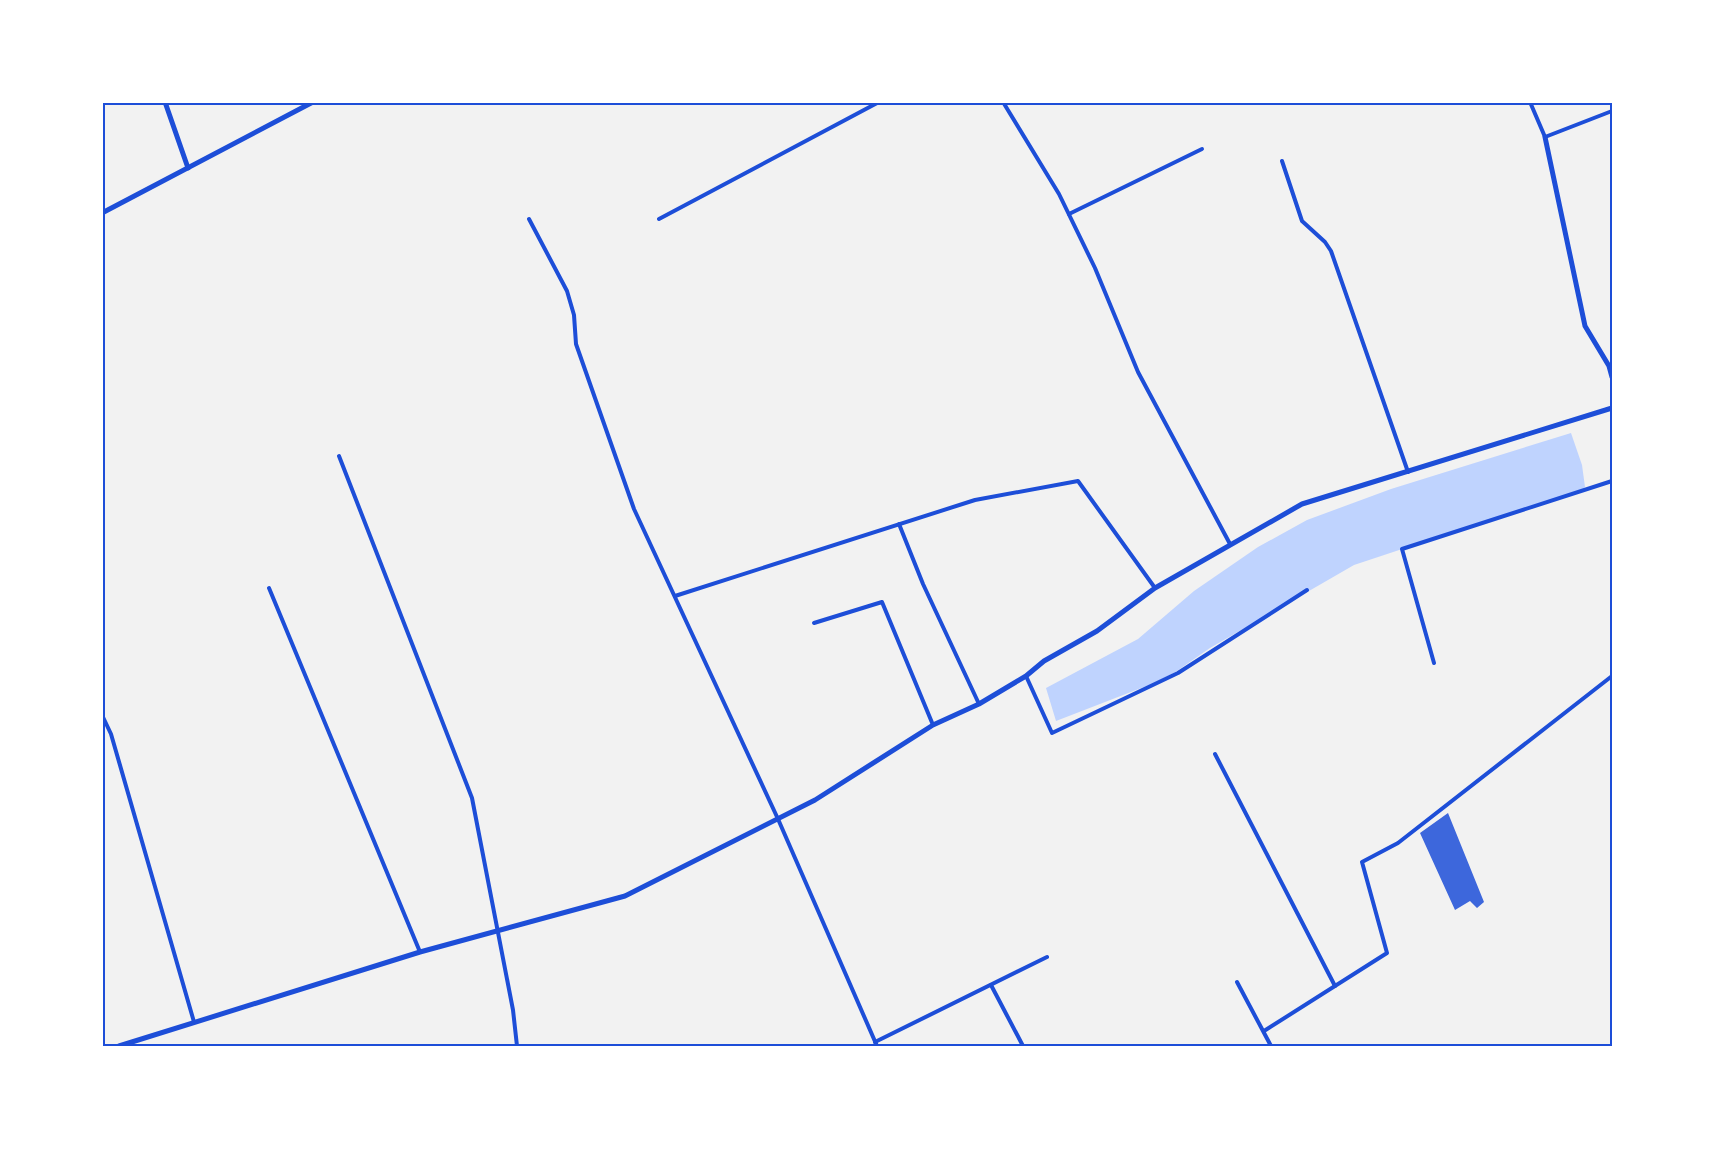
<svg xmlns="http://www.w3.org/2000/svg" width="1715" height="1149" viewBox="0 0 1715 1149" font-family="'PT Sans',sans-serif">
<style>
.water{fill:#bfd3fe}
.building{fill:#3d67dc}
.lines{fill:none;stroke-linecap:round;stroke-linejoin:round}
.service{stroke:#1d4ed8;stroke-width:4}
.minor{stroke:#1d4ed8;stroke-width:5}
.neatline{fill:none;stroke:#1d4ed8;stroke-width:2}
</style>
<rect width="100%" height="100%" fill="#f2f2f2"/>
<polygon class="water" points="1571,433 1582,465 1585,487 1583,489 1354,565 1210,648 1174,673 1149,685 1056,721 1046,688 1138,639 1194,591 1258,547 1307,520 1391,489"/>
<polygon class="building" points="1448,813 1484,902 1477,908 1470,901 1455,910 1420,833"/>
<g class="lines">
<g class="service">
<polyline points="1003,102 1059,194 1095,268 1138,372 1230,544"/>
<polyline points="1530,102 1545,137 1612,111"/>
<polyline points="1282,161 1302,221 1325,242 1331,251 1408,472"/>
<polyline points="1069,214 1202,149"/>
<polyline points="529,219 567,291 574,315 576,344 634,509 778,819 877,1046"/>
<polyline points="659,219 879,102"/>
<polyline points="339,456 472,798 513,1010 517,1046"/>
<polyline points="899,524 923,584 979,704"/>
<polyline points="269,588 420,952"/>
<polyline points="675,596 975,500 1078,481 1155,588"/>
<polyline points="814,623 882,602 933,725"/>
<polyline points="1434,663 1402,549 1612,481"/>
<polyline points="1026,676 1052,733 1178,673 1307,590"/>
<polyline points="102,715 111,734 194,1022"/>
<polyline points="1215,754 1335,986"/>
<polyline points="1237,982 1271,1046"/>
<polyline points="991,985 1023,1046"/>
<polyline points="1264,1031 1387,953 1362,862 1398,843 1612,676"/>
<polyline points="875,1042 1047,957"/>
</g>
<g class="minor">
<polyline points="165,102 188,168"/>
<polyline points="1545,137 1585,326 1609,366 1612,377"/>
<polyline points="102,213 313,102"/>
<polyline points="119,1046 420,952 625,896 815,800 933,725 979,704 1026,676 1044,661 1097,631 1155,588 1302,504 1612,408"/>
</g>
</g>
<rect width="1715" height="1149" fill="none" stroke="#ffffff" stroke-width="208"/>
<rect x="104" y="104" width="1507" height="941" class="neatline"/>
</svg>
